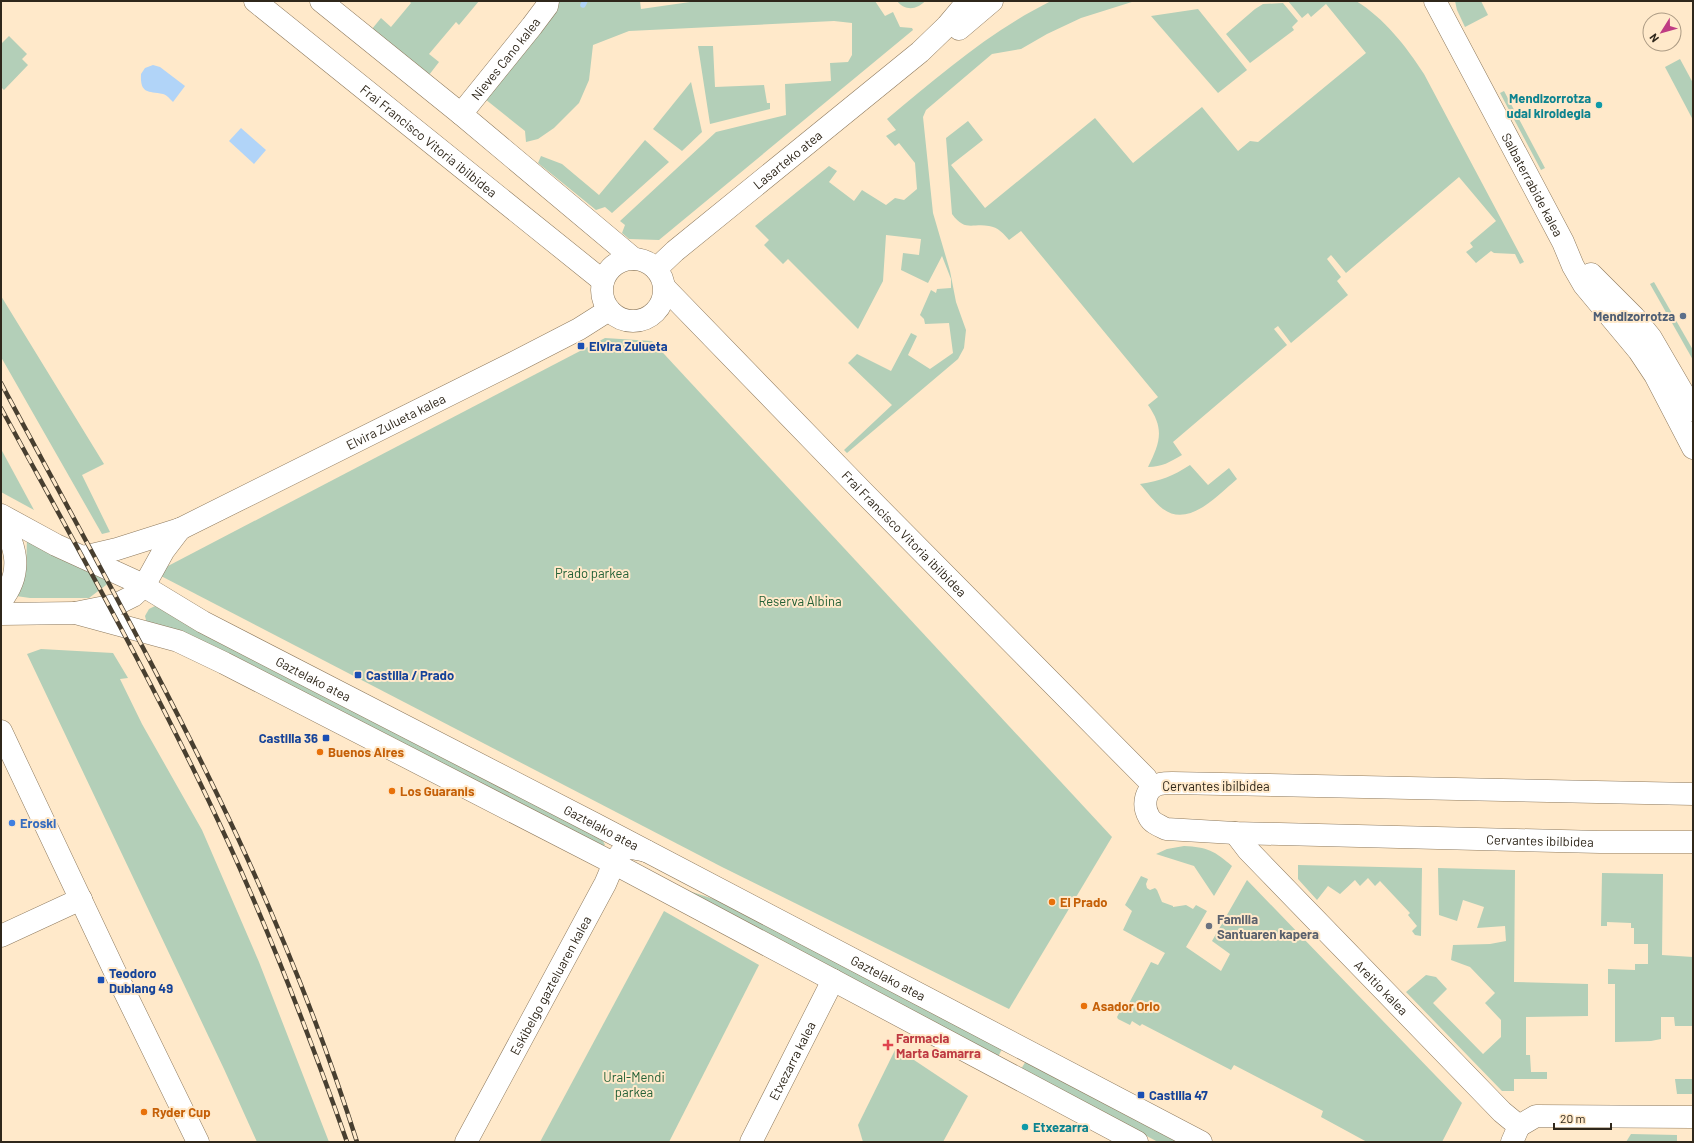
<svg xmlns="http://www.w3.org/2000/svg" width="1694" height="1143" viewBox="0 0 1694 1143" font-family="Barlow,sans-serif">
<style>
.green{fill:#b3cfb8}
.water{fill:#b1d4f8}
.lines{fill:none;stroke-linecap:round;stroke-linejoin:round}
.stream{stroke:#b1d4f8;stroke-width:5.5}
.minor-casing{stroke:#8e7a5e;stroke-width:23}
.major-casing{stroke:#8e7a5e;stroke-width:23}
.minor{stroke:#fff;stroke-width:22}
.major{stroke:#fff;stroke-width:22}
.rail-casing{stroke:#483f30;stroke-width:4.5}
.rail{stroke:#ffe9ca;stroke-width:3;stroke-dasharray:9;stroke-linecap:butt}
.culture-dot{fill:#0f9aa8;stroke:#ffe9ca;stroke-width:1.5}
.service-dot{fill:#5c6f8a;stroke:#ffe9ca;stroke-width:1.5}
.transit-dot{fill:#1a4fb4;stroke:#ffe9ca;stroke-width:1.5}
.food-dot{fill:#e8710a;stroke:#ffe9ca;stroke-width:1.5}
.shop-dot{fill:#3f7fe0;stroke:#ffe9ca;stroke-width:1.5}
.worship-dot{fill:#6b7280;stroke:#ffe9ca;stroke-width:1.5}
.health-dot{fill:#e0444e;stroke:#ffe9ca;stroke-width:1.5}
.labels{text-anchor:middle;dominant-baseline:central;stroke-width:4;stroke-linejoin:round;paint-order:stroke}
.street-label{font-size:13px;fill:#2f271b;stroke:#ffe9ca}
.culture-label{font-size:13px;font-weight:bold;fill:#0d838f;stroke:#ffe9ca;text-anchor:end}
.service-label{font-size:13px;font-weight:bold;fill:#4e5e75;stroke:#ffe9ca;text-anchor:end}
.transit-label{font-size:13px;font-weight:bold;fill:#164399;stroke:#ffe9ca;text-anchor:start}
.park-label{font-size:13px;fill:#236036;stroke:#ffe9ca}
.food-label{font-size:13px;font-weight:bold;fill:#c56008;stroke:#ffe9ca;text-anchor:start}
.shop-label{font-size:13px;font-weight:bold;fill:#366cbe;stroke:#ffe9ca;text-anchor:start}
.worship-label{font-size:13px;font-weight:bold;fill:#5b616d;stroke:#ffe9ca;text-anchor:start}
.health-label{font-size:13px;font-weight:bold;fill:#be3a42;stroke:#ffe9ca;text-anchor:start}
</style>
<rect width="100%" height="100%" fill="#ffe9ca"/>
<g class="green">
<polygon points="409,1 479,1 459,25 456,22 429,54 439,62 429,75 372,29 381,18 391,27 411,3"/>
<polygon points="559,1 640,1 641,9 697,1 875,1 885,16 893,12 900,27 912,28 913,30 659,240 629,239 622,233 625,225 620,221 716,132 786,115 785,84 831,81 830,63 848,62 852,55 852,23 834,21 629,31 593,45 589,80 579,103 554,128 538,139 526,142 525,131 485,99 551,17"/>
<path d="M897 1H925C917 10 905 11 897 1Z"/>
<path d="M1051 1H1135L1081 18 1047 34 1021 49 992 54 926 110 923 117 933 213 950 271 956 302 966 330 964 348 958 359 847 453 844 450 892 405 848 363 857 354 891 371 911 333 917 336 908 355 930 369 953 353 949 323 925 324 924 319 920 315 931 290 936 293 937 289 951 288V279L942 256 928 283 901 270 903 253 919 255 921 239 886 235 883 281 858 329 788 259 783 264 764 245 769 240 755 226 829 166 837 171 829 182 854 201 862 190 886 205 895 198 904 200 917 189 915 163 899 143 895 146 886 136 896 130 887 119C940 75 989 32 1051 1Z"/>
<path d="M1288 1H1356C1384 18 1406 46 1424 74L1524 262 1520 264 1515 254 1494 253 1491 251 1476 263 1466 252 1473 247 1470 243 1496 221 1459 177 1346 273 1331 255 1327 259 1341 277 1337 281 1348 295 1291 343 1278 326 1274 329 1287 345 1173 442 1182 455C1170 462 1162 467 1148 467 1160 443 1165 429 1148 405L1158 397 1021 231 1009 240C1004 234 998 227 989 226 972 223 965 232 952 214L946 138 968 121 983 140 951 165 985 208 1095 118 1133 163 1202 107 1238 151 1250 141 1258 142 1366 53 1326 4 1311 17 1308 13 1302 18Z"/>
<polygon points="1455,1 1481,1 1488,15 1465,27 1457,10"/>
<polygon points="1283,3 1298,21 1292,27 1294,30 1250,63 1226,34 1255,9 1263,4"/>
<polygon points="1198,9 1247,70 1218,93 1151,16"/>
<polygon points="9,36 27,54 22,59 28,65 4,90 1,87 1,44"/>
<polygon points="698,46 713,46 715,87 764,85 767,103 770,103 770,109 710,124"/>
<polygon points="1680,59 1693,83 1693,120 1665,67"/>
<polygon points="691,82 702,132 682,151 653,129"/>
<polygon points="1504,91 1545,168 1541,170 1500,93"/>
<polygon points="645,140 669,162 612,213 605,207 596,210 538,163 541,156 562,164 599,195"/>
<polygon points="1654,282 1693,350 1693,360 1650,284"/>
<polygon points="1,296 104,464 82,475 110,532 102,534 1,357"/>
<polygon points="605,338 652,341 1112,837 1009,1009 722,867 161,576 168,566"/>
<polygon points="1,449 34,510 1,492"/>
<path d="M1190 465 1208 485 1229 468 1237 479C1218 495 1189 528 1163 509 1154 502 1147 492 1140 484 1161 481 1173 476 1190 465Z"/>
<polygon points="27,538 110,582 89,598 30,598 16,596 26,572"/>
<polygon points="155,606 602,839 605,845 602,847 147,624 145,616 149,609"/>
<polygon points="41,649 113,653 128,678 120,679 142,724 202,830 259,962 329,1142 257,1142 224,1069 27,654"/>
<path d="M1184 846C1207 847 1215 851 1232 866L1214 896 1194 866 1156 854 1167 849Z"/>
<polygon points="1298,865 1422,868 1421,936 1415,935 1412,931 1417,926 1408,915 1410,913 1380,881 1375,886 1368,878 1360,886 1355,880 1340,894 1328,886 1317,900 1298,879"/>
<polygon points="1438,868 1515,870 1514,982 1588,984 1588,1016 1526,1017 1526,1055 1530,1055 1531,1072 1547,1072 1547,1079 1514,1079 1514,1091 1502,1091 1406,992 1426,975 1436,977 1447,989 1433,1003 1483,1054 1501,1037 1501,1020 1485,1003 1495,993 1470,967 1451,960 1453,945 1490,944 1506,941 1505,926 1477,928 1484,907 1463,900 1457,921 1439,915"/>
<polygon points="1602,873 1663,874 1662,955 1693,957 1693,1026 1675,1026 1674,1017 1661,1017 1661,1039 1651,1041 1615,1042 1615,984 1608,984 1608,969 1635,970 1635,964 1648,964 1648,944 1634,944 1634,928 1631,928 1631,923 1607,922 1607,926 1601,926"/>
<polygon points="1141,876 1148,879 1146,884 1147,888 1150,890 1155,888 1157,890 1162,902 1173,906 1173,907 1186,905 1193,909 1196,905 1207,911 1186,947 1221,971 1230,954 1212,941 1247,880 1462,1103 1442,1142 1367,1142 1321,1117 1323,1111 1234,1065 1231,1070 1142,1024 1140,1026 1132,1021 1130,1025 1118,1019 1117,1017 1123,1005 1127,1007 1151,962 1158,965 1165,953 1123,930 1132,911 1125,905"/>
<polygon points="686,890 720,901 1002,1049 998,1057"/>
<polygon points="664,911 759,965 669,1142 540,1142"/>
<polygon points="896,1048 968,1096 943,1142 863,1142 858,1125"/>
<polygon points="1026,1061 1181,1142 1158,1142 1021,1069"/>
<polygon points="1675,1079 1693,1079 1693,1094 1677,1094"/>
<polygon points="1631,1134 1677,1135 1677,1142 1626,1142"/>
</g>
<g class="water">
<path d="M153 65 160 67 185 86 173 102C170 99 167 95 163 94 148 91 140 94 141 74L145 68Z"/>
<polygon points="241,128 266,150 254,164 229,141"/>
</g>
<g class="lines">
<polyline class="stream" points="583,5 585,1"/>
<g class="minor-casing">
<g id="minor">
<path id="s1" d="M255 1 603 281"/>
<polyline points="321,1 461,114 634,259"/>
<path id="s2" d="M1435 1 1563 242 1573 266 1584 285 1639 351 1655 375 1693 448"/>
<polyline points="959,29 992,1"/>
<path id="s3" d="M461 114 532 26 547 6 548 1"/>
<circle cx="633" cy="290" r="31"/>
<path id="s4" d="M656 269 675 251 920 52 947 26 968 1"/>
<polyline points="1591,274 1634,317 1651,338 1693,410"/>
<path id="s5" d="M665 288 862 491 1146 778"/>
<path id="s6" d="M83 557 117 549 180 529 513 363 579 329 609 310"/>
<polyline points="75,613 115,605 133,596 144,586 164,550 180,529"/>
<polyline points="1,731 115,972 198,1142"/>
<path id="s7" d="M1693 794 1172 783C1168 783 1164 783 1160 784 1145 787 1142 805 1149 817 1152 823 1160 826 1166 829L1235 833 1600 842H1693"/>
<path id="s8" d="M1235 833 1248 850 1502 1112 1519 1126 1512 1142"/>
<polyline points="1,936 81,899"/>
<polyline points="1519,1126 1536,1116 1693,1117"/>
<path id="s9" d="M466 1142 605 884C610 874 617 849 630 848 635 848 641 850 646 851"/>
<path id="s10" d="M751 1142 833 980"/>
</g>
</g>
<g class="major-casing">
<g id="major">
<path id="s11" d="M1 515 56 545 137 582 203 622 595 824 1201 1142"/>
<path d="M1 519C17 548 23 573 1 601"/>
<polyline points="1,614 75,613 178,641 224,663 615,864 1137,1142"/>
</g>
</g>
<use href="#minor" class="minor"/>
<use href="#major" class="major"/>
<g class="rail-casing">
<g id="rail">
<path d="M1 383C81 533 165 682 237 836 283 935 324 1038 357 1142"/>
<path d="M1 408C79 551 160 694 228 842 273 940 311 1040 347 1142"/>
</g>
</g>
<use href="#rail" class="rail"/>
</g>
<g class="culture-dot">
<circle cx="1599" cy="105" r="4"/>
<circle cx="1025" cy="1127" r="4"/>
</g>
<circle class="service-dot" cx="1683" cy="316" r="4"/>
<g class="transit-dot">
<rect x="577" y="342" width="8" height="8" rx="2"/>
<rect x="354" y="671" width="8" height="8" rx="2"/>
<rect x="322" y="734" width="8" height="8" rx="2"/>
<rect x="97" y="976" width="8" height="8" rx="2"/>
<rect x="1137" y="1091" width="8" height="8" rx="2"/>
</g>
<g class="food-dot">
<circle cx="320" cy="752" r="4"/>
<circle cx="392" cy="791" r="4"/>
<circle cx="1052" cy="902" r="4"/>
<circle cx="1084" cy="1006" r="4"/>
<circle cx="144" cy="1112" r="4"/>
</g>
<circle class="shop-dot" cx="12" cy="823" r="4"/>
<circle class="worship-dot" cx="1209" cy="926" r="4"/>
<path class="health-dot" d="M886 1039h4v4h4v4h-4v4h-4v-4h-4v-4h4z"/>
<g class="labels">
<g class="street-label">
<text stroke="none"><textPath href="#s3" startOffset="71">Nieves Cano kalea</textPath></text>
<text stroke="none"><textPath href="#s1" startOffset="223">Frai Francisco Vitoria ibilbidea</textPath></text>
<text stroke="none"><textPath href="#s4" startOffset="171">Lasarteko atea</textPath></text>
<text stroke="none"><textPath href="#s2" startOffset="208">Salbaterrabide kalea</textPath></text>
<text stroke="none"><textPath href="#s6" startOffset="342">Elvira Zulueta kalea</textPath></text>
<text stroke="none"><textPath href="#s5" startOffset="343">Frai Francisco Vitoria ibilbidea</textPath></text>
<text stroke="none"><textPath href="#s11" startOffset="353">Gaztelako atea</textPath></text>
<text x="1216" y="786">Cervantes ibilbidea</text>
<text stroke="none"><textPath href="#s11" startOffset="677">Gaztelako atea</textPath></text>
<text stroke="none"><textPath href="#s7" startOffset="969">Cervantes ibilbidea</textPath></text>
<text stroke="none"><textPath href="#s11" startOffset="1001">Gaztelako atea</textPath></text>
<text stroke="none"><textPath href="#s9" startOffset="178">Eskibelgo gazteluaren kalea</textPath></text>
<text stroke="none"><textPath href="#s8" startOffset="213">Areitio kalea</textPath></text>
<text stroke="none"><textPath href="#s10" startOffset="91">Etxezarra kalea</textPath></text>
</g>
<g class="culture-label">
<text x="1591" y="98">Mendizorrotza<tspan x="1591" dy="15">udal kiroldegia</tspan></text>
<text x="1033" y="1127" text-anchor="start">Etxezarra</text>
</g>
<g class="service-label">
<text x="1675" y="316">Mendizorrotza</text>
</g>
<g class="transit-label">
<text x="589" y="346">Elvira Zulueta</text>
<text x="366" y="675">Castilla / Prado</text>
<text x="318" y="738" text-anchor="end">Castilla 36</text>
<text x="109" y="973">Teodoro<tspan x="109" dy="15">Dublang 49</tspan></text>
<text x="1149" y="1095">Castilla 47</text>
</g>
<g class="park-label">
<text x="592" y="573">Prado parkea</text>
<text x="800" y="601">Reserva Albina</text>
<text x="634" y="1077">Ural-Mendi<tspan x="634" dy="15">parkea</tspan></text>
</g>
<g class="food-label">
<text x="328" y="752">Buenos Aires</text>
<text x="400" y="791">Los Guaranis</text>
<text x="1060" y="902">El Prado</text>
<text x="1092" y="1006">Asador Orio</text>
<text x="152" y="1112">Ryder Cup</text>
</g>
<g class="shop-label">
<text x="20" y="823">Eroski</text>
</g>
<g class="worship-label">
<text x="1217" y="919">Familia<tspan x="1217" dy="15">Santuaren kapera</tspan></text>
</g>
<g class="health-label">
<text x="896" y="1038">Farmacia<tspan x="896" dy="15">Marta Gamarra</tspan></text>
</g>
</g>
<rect width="1694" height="1143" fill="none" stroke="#2f271b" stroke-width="4"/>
<g transform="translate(1662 32) rotate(233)"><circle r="19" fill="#ffe9ca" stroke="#ac9b84"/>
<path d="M0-3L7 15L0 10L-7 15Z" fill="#bf3c83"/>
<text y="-6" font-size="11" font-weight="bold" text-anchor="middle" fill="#2f271b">N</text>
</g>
<path d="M1554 1123v6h57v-6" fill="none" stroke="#2f271b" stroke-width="2"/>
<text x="1560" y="1123" font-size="12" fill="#2f271b" stroke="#ffe9ca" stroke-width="3" paint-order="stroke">20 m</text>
</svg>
